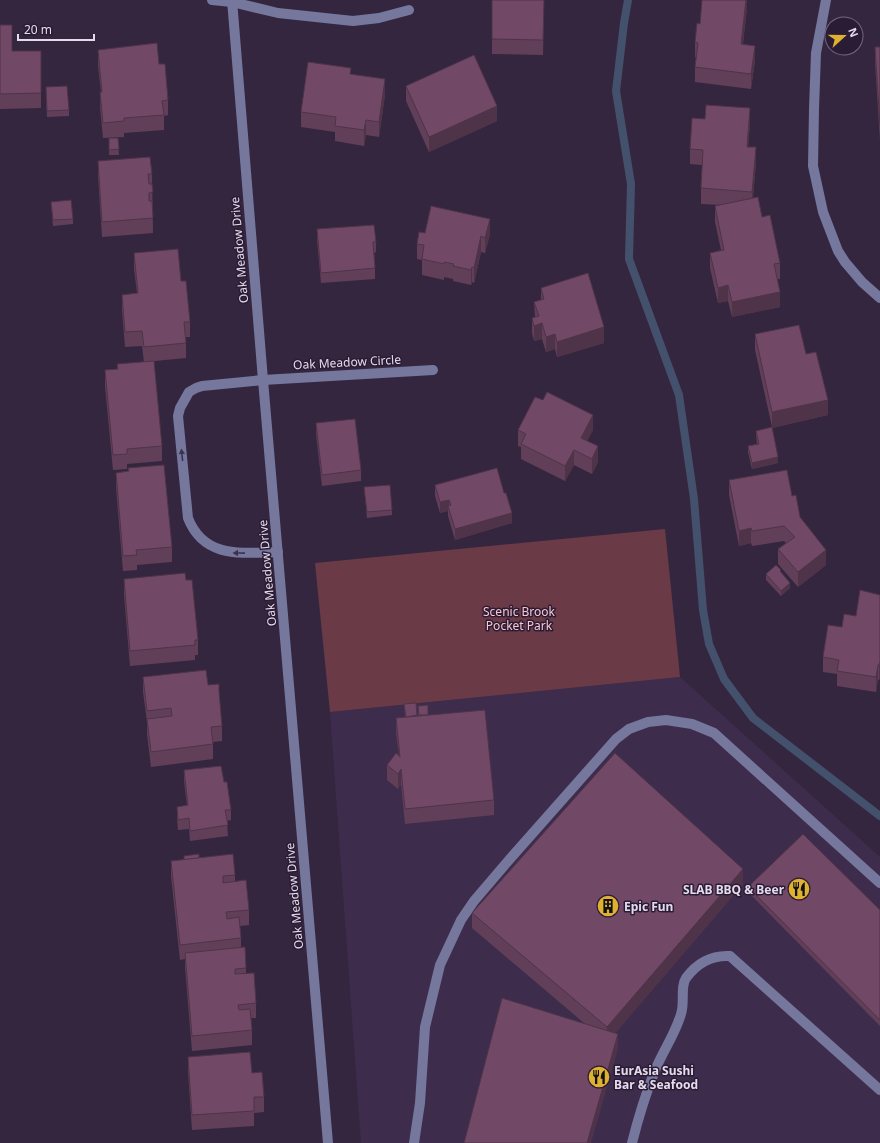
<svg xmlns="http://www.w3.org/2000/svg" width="880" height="1143" viewBox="0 0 880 1143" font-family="'Noto Sans',sans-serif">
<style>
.built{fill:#3e2c4c}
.green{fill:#6a3a46}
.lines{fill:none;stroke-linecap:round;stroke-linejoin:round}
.stream{stroke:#44516c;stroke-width:8}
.minor{stroke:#75779d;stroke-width:10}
.wall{fill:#613f59}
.shaded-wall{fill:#4f3348}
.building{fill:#714967;stroke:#4f3348}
.oneway{fill:#3e334f}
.labels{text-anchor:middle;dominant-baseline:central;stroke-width:3;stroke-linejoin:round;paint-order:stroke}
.street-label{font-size:12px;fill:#e4dbec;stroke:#2b1c35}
.park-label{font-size:12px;fill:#f9c6d1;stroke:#2b1c35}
.poi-label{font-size:12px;font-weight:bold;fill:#e4dbec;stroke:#2b1c35;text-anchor:start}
</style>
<rect width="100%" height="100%" fill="#352640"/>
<polygon class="built" points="680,677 880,857 880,1143 361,1143 330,712"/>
<polygon class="green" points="665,529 680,677 330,712 315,563"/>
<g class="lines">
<polyline class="stream" points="628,0 624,23 616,91 631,184 629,259 679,395 694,499 703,610 709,644 724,679 753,718 880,816"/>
<g class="minor">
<polyline points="212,0 232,2 278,13 353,21 379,18 409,10"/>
<polyline points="232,0 263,380 328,1143"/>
<polyline points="826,0 816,53 814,109 813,166 823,212 838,251 845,262 862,282 880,298"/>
<path d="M278 552C242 553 204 559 188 518L178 416 180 408 189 392 196 388 202 386 263 380 433 370"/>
<polyline points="414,1143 420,1103 425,1027 440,965 461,920 474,901 509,860 616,739 629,729 648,722 666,720 692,724 714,733 880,883"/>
<path d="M632 1143C638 1119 645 1096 654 1073 662 1052 675 1035 681 1014 685 1003 680 987 686 978 697 963 712 955 730 956L880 1090"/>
</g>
</g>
<g class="wall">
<polygon points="492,0 544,0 543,55 492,54"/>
<polygon points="747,0 747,7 743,44 755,61 751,89 695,82 695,67 696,58 695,57 695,42 700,24"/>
<polygon points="0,25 12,51 41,51 41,108 0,109"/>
<polygon points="875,47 880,47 880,140 875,63"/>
<polygon points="98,50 159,64 168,100 168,115 164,116 164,130 124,133 124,137 103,138 100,107 101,92 98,66"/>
<polygon points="351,74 385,95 379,137 366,135 364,146 335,141 335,132 301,127 301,112"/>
<polygon points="406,86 497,121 429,152 406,101"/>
<polygon points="46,87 69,110 69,116 47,117"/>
<polygon points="750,123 748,147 756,162 753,198 762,217 780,263 780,279 778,279 780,307 732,317 728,301 718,303 710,268 710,253 721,250 715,222 715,206 721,205 701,204 701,188 702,165 690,164 690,149"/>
<polygon points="109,138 118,138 119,155 109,155"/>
<polygon points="98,161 152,174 153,233 102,237 98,176"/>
<polygon points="51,202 73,219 73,224 53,226"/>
<polygon points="317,229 376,242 376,252 374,253 375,268 375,279 321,283 317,240"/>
<polygon points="425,233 490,234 485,253 481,252 474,283 472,282 471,285 453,281 453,279 444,277 444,280 422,275 422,260 417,259 417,244"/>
<polygon points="134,253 181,281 190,322 190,337 186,337 186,358 144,362 142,346 125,347 122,310 122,295 137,293 134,269"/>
<polygon points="541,288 604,343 557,357 555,349 546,352 542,339 534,341 532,333 532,318 535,317 534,302 541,300"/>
<polygon points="755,334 806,354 828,415 772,428 778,463 752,469 748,452 748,446 757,444 756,436 756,431 772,427 755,350"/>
<polygon points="117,364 162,446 162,461 127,464 127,469 113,470 105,386 105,370 117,369"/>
<polygon points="316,423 361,470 361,481 322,486 316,434"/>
<polygon points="518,430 593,430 587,441 598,462 592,474 574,465 565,481 521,459 521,447 518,446"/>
<polygon points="128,468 172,547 172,562 137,565 137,570 123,571 116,488 116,473 128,471"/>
<polygon points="729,480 792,496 800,517 826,565 798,587 778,564 778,549 786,543 784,541 752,546 751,543 739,546 729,495"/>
<polygon points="435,485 512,523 455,540 448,516 448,511 440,513 435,496"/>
<polygon points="364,487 392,510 392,515 367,518"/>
<polygon points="766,574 790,588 781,596 766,580"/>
<polygon points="124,579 186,580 198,640 198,655 195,655 195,660 130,666 124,595"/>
<polygon points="880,595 880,677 879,680 878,680 876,692 837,686 837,674 823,672 823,657 842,627"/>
<polygon points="143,677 208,685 222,726 222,741 213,742 213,759 151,767 147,734 147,722 143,692"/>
<polygon points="416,703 417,716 418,716 418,706 428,715 494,800 494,815 405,824 401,784 398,789 387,780 387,765 399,756 396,733 396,718 405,717 404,704"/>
<polygon points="184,770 224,782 231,810 231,820 227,821 228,836 190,841 189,829 178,830 177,818 177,807 187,806 184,781"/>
<polygon points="184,856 199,858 235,875 235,881 249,910 249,925 240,926 241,938 241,948 246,968 246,973 256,1003 256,1018 251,1018 252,1030 252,1045 192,1051 185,968 185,959 180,960 171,876 171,861 184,860"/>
<polygon points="743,884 615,1033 618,1049 584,1023 472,928 472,913"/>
<polygon points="748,887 880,910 880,1026 748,892"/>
<polygon points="188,1057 252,1073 264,1097 264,1112 254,1113 254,1126 192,1130 188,1072"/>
</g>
<g class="shaded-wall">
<polygon points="746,0 747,0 747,7 741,59 741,44"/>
<polygon points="755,46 755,61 751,89 751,74"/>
<polygon points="385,79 385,95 379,137 379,122"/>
<polygon points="497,106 497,121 429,152 429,137"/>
<polygon points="750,108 750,123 747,162 747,147"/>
<polygon points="366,120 366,135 364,146 364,130"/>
<polygon points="756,147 756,162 752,207 752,192"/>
<polygon points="490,219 490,234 485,253 485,238"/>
<polygon points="481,236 481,252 474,283 474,268"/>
<polygon points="472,267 472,282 471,285 471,270"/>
<polygon points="728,285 728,301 718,303 718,288"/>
<polygon points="780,292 780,307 732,317 732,302"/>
<polygon points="542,323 542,339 534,341 534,326"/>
<polygon points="604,327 604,343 557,357 557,342"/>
<polygon points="555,334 555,349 546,352 546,337"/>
<polygon points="828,400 828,415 772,428 772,412"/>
<polygon points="593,415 593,430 581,453 581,438"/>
<polygon points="598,446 598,462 592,474 592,459"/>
<polygon points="574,450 574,465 565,481 565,466"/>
<polygon points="778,457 778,463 752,469 752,463"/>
<polygon points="449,500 449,510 448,506 448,511 440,513 440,502"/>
<polygon points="512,513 512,523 455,540 455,529"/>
<polygon points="751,528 751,543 739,546 739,531"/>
<polygon points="826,550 826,565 798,587 798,572"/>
<polygon points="790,583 790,588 781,596 781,591"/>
<polygon points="880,662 880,677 879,680 879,665"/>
<polygon points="878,665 878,680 876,692 876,677"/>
<polygon points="401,769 401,784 398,789 398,774"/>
<polygon points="743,869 743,884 607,1043 607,1027"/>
<polygon points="618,1034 618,1049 591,1143 587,1143"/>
</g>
<g class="building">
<polygon points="492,0 544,0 543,40 492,39"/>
<polygon points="702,0 746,0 741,44 755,46 751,74 695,67 698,43 695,42 697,23 700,24"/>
<polygon points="0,25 12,25 12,51 41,51 41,93 0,94"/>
<polygon points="157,43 159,64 165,64 168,100 162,101 164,115 124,118 124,121 103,123 100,92 102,92 98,50"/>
<polygon points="875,47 880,47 880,125"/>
<polygon points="474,55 497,106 429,137 406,86"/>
<polygon points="308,62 351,68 350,74 385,79 379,122 366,120 364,130 335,126 336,117 301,112"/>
<polygon points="67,86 69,110 47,111 46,87"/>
<polygon points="706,105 750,108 747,147 756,147 752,192 701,188 703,150 690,149 692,118 705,119"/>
<polygon points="109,138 118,138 119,149 109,150"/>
<polygon points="150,157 152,174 148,174 149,184 152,184 153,192 149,193 149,201 152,201 153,218 102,222 98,161"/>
<polygon points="758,197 762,217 770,215 780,263 774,264 780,292 732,302 728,285 718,288 710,253 724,250 715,206"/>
<polygon points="71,200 73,219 53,220 51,202"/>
<polygon points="431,206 490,219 485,238 481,236 474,268 472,267 471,270 453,266 454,264 444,262 444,264 422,259 424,245 417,244 419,232 425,233"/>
<polygon points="374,225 376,242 373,242 375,268 321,273 317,229"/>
<polygon points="178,249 181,281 186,281 190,322 184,322 186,343 144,347 142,331 125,332 122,295 138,293 134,253"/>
<polygon points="588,273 604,327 557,342 555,334 546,337 542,323 534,326 532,318 539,316 534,302 544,299 541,288"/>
<polygon points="799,325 806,354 816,352 828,400 772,412 755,334"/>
<polygon points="154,361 162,446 127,449 127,454 113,455 105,370 118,369 117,364"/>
<polygon points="547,392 593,415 581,438 598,446 592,459 574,450 565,466 521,444 526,434 518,430 535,397 543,400"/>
<polygon points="355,419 361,470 322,475 316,423"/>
<polygon points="772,427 778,457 752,463 748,446 759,444 756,431"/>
<polygon points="164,465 172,547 136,550 137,555 123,556 116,473 129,471 128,468"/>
<polygon points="497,468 504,493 506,493 512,513 455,529 448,506 451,505 449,500 440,502 435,485"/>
<polygon points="787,470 792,496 796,495 800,517 826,550 798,572 778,549 795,537 784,526 752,531 751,528 739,531 729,480"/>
<polygon points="390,485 392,510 367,512 364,487"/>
<polygon points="776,565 781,570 780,571 790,583 781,591 766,574"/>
<polygon points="185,573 186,580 192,580 198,640 195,640 195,645 130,651 124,579"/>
<polygon points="860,590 880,595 880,662 879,665 878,665 876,677 837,671 839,660 823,657 828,625 842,627 844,614 856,616"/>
<polygon points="206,670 208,685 219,684 219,691 222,726 211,727 213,744 151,752 147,719 172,716 171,708 147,711 143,677"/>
<polygon points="416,703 417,715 406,717 404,704"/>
<polygon points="428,705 428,715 419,715 418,706"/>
<polygon points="485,710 494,800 405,809 401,769 398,774 387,765 396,753 400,757 396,718"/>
<polygon points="615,753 743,869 607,1027 472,913"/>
<polygon points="221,766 224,782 227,782 231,810 225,810 228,825 190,831 189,818 178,820 177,807 188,805 184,770"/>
<polygon points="803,834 880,910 880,1020 748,887"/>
<polygon points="199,854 199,858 184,860 184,856"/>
<polygon points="233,854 235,875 223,876 223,883 246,880 249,910 226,912 227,919 239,917 241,938 180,945 171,861"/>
<polygon points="245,947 246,968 235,969 235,974 254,973 256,1003 238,1005 239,1010 250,1009 252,1030 192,1036 185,953"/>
<polygon points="502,998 618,1034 587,1143 464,1143"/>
<polygon points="250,1052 252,1073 262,1072 264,1097 254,1097 254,1111 192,1115 188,1057"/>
</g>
<defs><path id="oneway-solid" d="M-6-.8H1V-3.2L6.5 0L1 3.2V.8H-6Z"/></defs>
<g class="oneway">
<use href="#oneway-solid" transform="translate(182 455) rotate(-96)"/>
<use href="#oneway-solid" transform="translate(239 553) rotate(-179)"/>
</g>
<defs>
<g id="restaurant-disc" transform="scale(1.15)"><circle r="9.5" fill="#deb133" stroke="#2b1c35"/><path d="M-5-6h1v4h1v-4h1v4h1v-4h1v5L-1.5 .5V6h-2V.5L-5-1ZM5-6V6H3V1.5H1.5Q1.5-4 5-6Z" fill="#111"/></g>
<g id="building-disc" transform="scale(1.15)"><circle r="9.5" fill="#deb133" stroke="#2b1c35"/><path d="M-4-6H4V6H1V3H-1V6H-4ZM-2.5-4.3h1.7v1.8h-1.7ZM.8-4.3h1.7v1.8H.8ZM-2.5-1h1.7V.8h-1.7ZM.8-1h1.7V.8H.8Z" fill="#111"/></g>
</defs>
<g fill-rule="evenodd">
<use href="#restaurant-disc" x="799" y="889"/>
<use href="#building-disc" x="608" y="906"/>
<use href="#restaurant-disc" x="599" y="1077"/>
</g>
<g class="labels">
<g class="street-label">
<text transform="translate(239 250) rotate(-95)">Oak Meadow Drive</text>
<text transform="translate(347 362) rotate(-3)">Oak Meadow Circle</text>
<text transform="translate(267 573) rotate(-95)">Oak Meadow Drive</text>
<text transform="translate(294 896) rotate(-95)">Oak Meadow Drive</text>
</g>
<g class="park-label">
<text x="519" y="611">Scenic Brook<tspan x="519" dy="14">Pocket Park</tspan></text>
</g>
<g class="poi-label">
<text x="784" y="889" text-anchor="end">SLAB BBQ &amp; Beer</text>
<text x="624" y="906">Epic Fun</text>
<text x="614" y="1070">EurAsia Sushi<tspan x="614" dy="14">Bar &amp; Seafood</tspan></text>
</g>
</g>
<g transform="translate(844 36) rotate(69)"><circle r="19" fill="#2b1c35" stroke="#75687e"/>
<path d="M0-3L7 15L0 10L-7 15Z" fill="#deb133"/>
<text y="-6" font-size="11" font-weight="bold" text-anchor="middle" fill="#e4dbec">N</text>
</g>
<path d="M18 34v6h76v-6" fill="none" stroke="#e4dbec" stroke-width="2"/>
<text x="24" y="34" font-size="12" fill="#e4dbec" stroke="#2b1c35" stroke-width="3" paint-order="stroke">20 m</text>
</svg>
